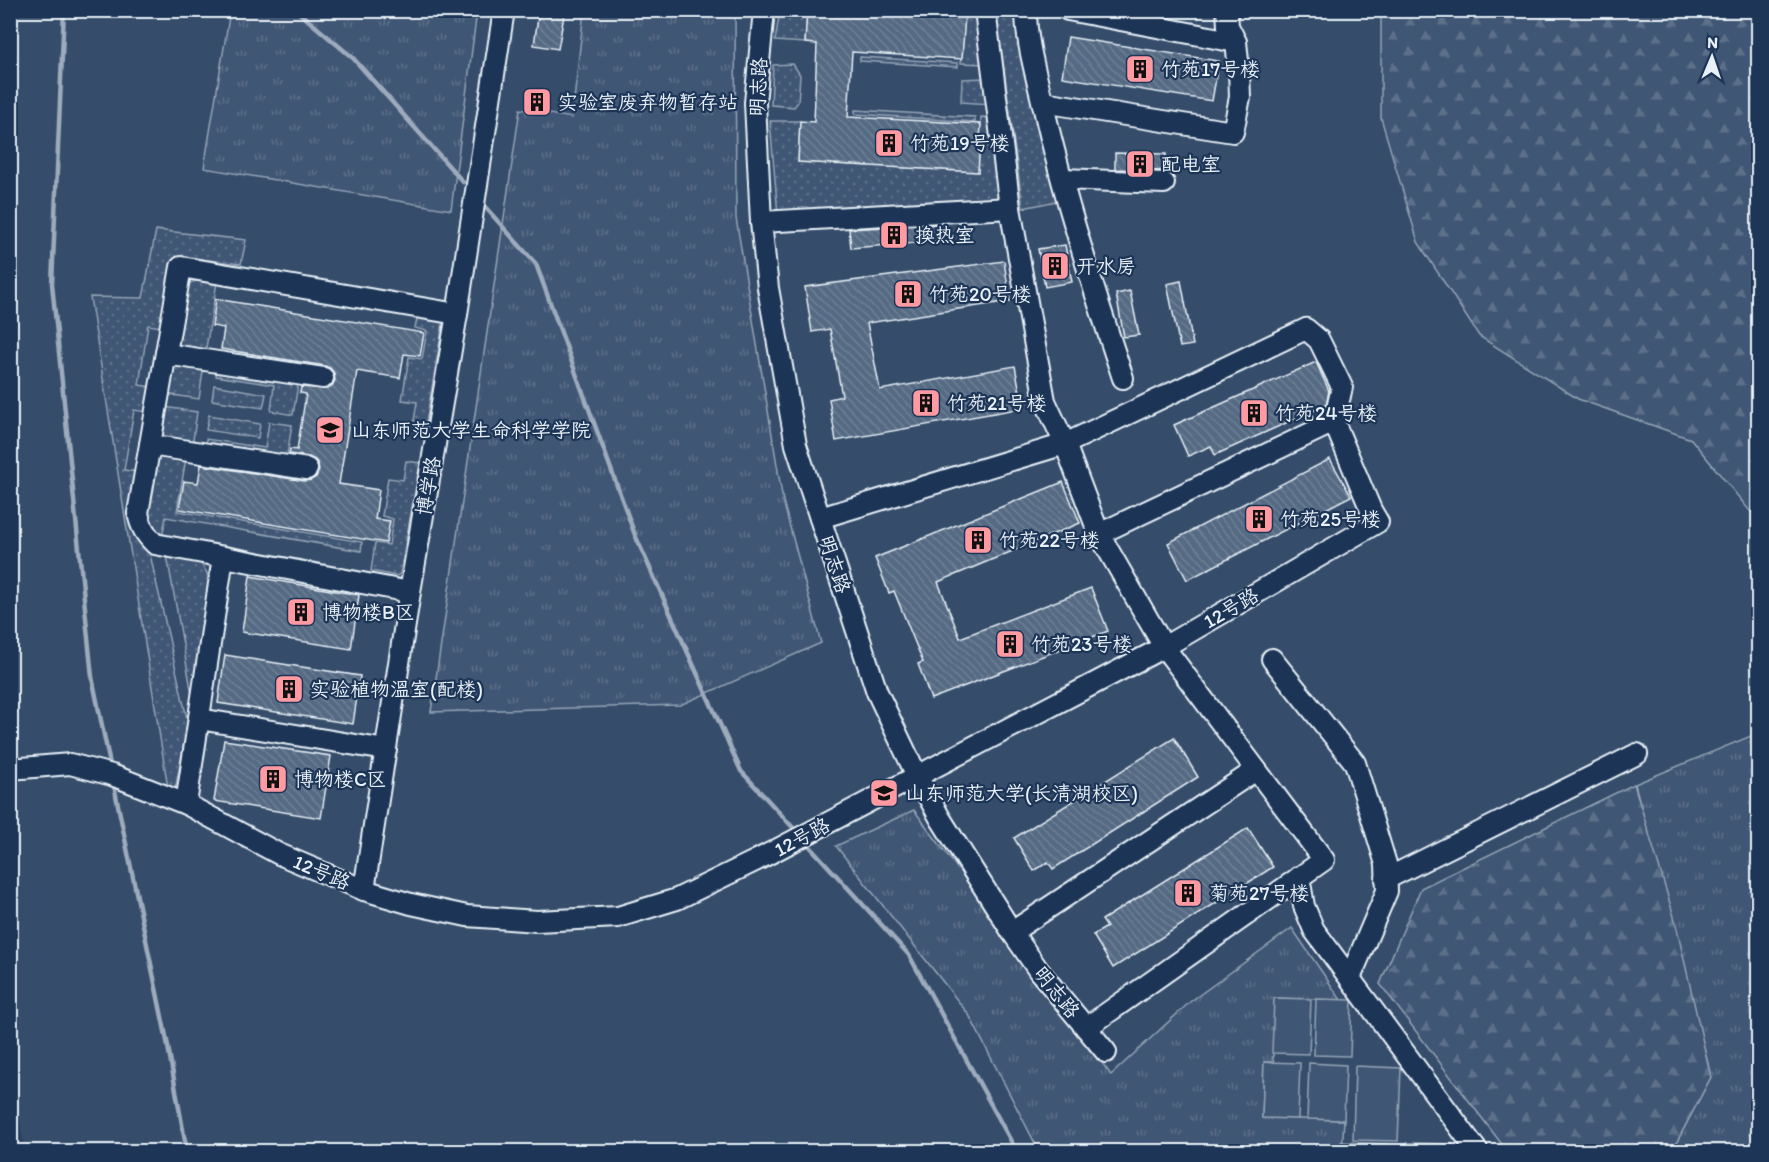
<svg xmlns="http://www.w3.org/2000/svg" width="1769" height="1162" viewBox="0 0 1769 1162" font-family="Itim,'LXGW WenKai TC',sans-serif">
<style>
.built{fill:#364d6b}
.grass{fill:url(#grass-tufts);stroke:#94a4b6;stroke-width:1.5}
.forest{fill:url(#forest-firs);stroke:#94a4b6;stroke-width:1.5}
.garden{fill:url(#garden-dots);stroke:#94a4b6;stroke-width:1.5}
.pitch{fill:#415774;stroke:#94a4b6;stroke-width:1.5}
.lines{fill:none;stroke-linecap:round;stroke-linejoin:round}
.stream{stroke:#9dabbd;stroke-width:4.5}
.building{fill:url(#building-back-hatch);stroke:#e8f1f8;stroke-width:1.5}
.minor-casing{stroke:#e8f1f8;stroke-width:24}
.minor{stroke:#1d3557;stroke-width:20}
.labels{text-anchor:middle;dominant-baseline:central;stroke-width:4.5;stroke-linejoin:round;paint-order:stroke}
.poi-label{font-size:20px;fill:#e8f1f8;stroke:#1d3557;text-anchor:start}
.street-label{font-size:20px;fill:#e8f1f8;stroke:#1d3557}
</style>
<defs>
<pattern id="grass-tufts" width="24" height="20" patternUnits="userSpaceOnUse" patternTransform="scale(1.5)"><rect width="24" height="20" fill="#415774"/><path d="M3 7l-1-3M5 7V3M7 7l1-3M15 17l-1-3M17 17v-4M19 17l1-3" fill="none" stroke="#5c7089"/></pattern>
<pattern id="forest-firs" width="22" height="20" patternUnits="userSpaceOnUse" patternTransform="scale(1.5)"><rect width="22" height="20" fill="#415774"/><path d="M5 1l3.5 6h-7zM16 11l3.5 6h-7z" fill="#5c7089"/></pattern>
<pattern id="garden-dots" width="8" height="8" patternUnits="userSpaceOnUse" patternTransform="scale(1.5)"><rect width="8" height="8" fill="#415774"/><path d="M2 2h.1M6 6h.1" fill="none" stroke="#5c7089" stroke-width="1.8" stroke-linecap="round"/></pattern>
<pattern id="building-back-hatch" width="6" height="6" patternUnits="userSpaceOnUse" patternTransform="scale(1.5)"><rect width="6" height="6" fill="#556a83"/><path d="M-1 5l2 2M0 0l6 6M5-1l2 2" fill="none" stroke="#6d8095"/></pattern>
</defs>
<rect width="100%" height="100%" fill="#294061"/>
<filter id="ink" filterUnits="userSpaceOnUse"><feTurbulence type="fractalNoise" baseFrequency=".0167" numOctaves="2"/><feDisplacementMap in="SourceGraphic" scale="12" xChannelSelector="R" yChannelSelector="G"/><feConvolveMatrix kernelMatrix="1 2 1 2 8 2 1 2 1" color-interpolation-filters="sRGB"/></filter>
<g filter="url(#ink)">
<polygon class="built" points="11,11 1381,11 1381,118 1418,242 1479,336 1578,399 1691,439 1748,510 1758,517 1758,1151 25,1152 14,1083 11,1070"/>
<g class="grass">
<polygon points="230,11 477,11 451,210 204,168"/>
<polygon points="584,11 735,11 736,218 783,501 821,643 680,705 431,712 520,109 572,118"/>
<polygon points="1758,733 1758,1151 1672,1151 1711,1077 1635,784"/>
<polygon points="914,810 1111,1075 1191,1001 1292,928 1341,1000 1274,998 1273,1062 1264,1062 1262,1118 1344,1120 1342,1151 1039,1151 969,1015 836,846"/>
</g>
<g class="forest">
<polygon points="1381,11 1758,11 1758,517 1749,510 1691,439 1578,399 1479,336 1418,242 1381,118"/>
<polygon points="1634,784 1675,920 1711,1077 1672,1151 1507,1151 1380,984 1421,888"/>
</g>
<g class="garden">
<polygon points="780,11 807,11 805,43 775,41"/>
<polygon points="905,11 980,11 984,64 961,63 964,15"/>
<polygon points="996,11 1016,11 1057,201 1023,208"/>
<polygon points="860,57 958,63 958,67 860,61"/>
<polygon points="793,64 800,75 798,102 794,107 771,105 773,65"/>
<polygon points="986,78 990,104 961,102 962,79"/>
<polygon points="855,110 975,117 975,122 855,114"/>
<polygon points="981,117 992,118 1003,189 995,202 778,215 770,121 800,121 798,162 978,172"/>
<path d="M156 230 246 240 241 264 176 256 162 327 148 325 139 385 152 387 147 412 134 410 124 470 137 472C132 507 121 522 149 550L188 723 175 790 168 788 90 297 143 298Z"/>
<polygon points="200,280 217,282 205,354 175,349 186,284"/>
<polygon points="418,313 444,317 426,423 414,421 417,402 402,400 409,357 422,359 427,331 415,328"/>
<polygon points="171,359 204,364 199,399 166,394"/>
<polygon points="217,367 299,379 293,415 271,411 274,385 216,376"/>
<polygon points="214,385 266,394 263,408 212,400"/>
<polygon points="164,407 197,412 192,447 159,442"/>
<polygon points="209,415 260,424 258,438 206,430"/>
<polygon points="269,422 292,425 286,461 205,449 206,439 265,448"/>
<polygon points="159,454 186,458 177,511 362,542 361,551 166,517 162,537 156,534 147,519"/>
<polygon points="406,461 420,463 400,574 396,576 371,571 375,543 389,545 393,519 382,516 388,478 403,480"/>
<polygon points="167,556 200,562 207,573 209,583 193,700"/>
</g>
<g class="pitch">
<polygon points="1274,998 1311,999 1309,1054 1272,1053"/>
<polygon points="1316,999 1352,1000 1350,1056 1314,1055"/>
<polygon points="1264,1062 1300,1063 1298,1119 1262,1118"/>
<polygon points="1309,1063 1346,1065 1344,1120 1307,1119"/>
<polygon points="1355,1066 1401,1068 1398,1141 1353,1140"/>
<polygon points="1341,1142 1387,1144 1387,1151 1341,1151"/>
<polygon points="1407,1143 1452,1144 1452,1151 1407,1151"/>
</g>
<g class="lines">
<g class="stream">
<polyline points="64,10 52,284 92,677 111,769"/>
<polyline points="296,10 353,58 463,182"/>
<polyline points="486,208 536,264 635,535 741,771 798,833"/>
<polyline points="113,781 167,1041 187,1152"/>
<polyline points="805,841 909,955 1017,1152"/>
</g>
</g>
<g class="building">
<polygon points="539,10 565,10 558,49 534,45"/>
<polygon points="807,10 905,10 965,15 962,59 852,52 848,117 981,124 978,172 798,162 800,121 814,122 817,44 805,43"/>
<polygon points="1068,37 1219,61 1212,101 1062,77"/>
<polygon points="1115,153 1166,154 1165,171 1115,169"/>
<polygon points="938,224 940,241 851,248 849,229"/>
<polygon points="1065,245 1072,282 1045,287 1038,249"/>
<polygon points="1004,261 1010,301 867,323 880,390 1015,366 1023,408 836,441 829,399 842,396 830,329 812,332 805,287"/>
<polygon points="1181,281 1193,345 1180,347 1167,284"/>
<polygon points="1130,291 1139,335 1124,337 1116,294"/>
<polygon points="216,299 424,333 420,356 404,354 400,378 357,371 339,484 379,490 375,519 390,521 386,543 179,509 184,481 198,483 201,465 305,481 311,480 316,477 319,470 318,464 315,460 309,457 289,454 290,449 297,450 306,394 300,393 301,387 327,389 332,386 335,380 334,373 330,368 325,366 221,349 224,328 212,326"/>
<polygon points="1316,362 1329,391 1326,405 1215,455 1211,446 1188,456 1174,425"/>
<polygon points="1330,459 1351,496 1187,580 1168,543"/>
<polygon points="1063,482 1080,523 938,582 960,638 1091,588 1108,631 931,699 918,664 923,662 894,591 889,593 875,558"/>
<polygon points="250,576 359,595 351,649 242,632"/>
<polygon points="225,655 360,676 353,724 218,703"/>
<polygon points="1174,738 1198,777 1053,869 1048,862 1034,871 1014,838"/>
<polygon points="224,740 331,756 321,818 214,801"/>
<polygon points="1248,828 1273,867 1113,968 1093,935 1107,927 1102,920"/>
</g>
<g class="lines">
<g class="minor-casing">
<g id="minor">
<polyline points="764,10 755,103 761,222 768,288 796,445 877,692 917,776 940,818 1012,932 1039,971 1106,1052"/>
<polyline points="985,10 1010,208 1045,401 1065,444 1099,534 1164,647 1324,860 1086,1028"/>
<path d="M1026 10C1026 42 1036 74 1043 105 1064 197 1093 288 1123 378"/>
<polyline points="1068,10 1236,42"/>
<polyline points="1043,102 1233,132 1240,97 1239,70 1236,42 1228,26 1227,10"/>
<polyline points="1063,179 1164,183"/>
<polyline points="761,222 1010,208"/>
<polyline points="166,354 323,378"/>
<polyline points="150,445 307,469"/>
<polyline points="1099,534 1334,422"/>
<path d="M410 592 155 544C145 534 141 527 138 513L181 267 457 314"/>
<polyline points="1272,659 1355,763 1386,864 1387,891 1350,978"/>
<polyline points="199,719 386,750"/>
<polyline points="10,769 70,764 112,775 186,804 279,854 364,890 411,904 467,916 537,921 618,917 677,899 757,860 1164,647 1378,522 1371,510 1334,422 1342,387 1319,340 1306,329 1065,444 820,518"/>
<polyline points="186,804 223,557"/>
<polyline points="1299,877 1304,906 1314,930 1478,1152"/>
<polyline points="1386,879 1637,754"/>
<polyline points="364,890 410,592 457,314 504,10"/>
<polyline points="1012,932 1256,770"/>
</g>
</g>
<use href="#minor" class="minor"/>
</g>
</g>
<defs>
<g id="building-square" transform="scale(1.5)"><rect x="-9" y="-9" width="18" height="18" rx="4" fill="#ff9aa2" stroke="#1d3557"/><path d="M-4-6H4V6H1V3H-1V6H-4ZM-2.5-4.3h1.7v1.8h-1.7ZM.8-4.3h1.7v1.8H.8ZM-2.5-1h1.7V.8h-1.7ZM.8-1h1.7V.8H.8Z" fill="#111"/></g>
<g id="university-square" transform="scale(1.5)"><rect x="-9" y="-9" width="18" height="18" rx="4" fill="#ff9aa2" stroke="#1d3557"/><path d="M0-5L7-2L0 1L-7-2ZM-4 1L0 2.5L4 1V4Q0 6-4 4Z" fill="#111"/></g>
</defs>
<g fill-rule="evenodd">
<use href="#building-square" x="1140" y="69"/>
<use href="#building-square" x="537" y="102"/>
<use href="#building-square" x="889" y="143"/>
<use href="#building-square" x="1140" y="164"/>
<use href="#building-square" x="894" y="235"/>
<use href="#building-square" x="1055" y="266"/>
<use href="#building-square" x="908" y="294"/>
<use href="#building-square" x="926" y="403"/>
<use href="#building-square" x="1254" y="413"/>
<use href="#university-square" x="330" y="430"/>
<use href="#building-square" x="1259" y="519"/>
<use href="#building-square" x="978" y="540"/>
<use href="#building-square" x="301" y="612"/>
<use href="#building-square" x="1010" y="644"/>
<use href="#building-square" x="289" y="689"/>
<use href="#building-square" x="273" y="779"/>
<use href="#university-square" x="884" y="793"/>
<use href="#building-square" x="1188" y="893"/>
</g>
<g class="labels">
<g class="poi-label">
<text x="1161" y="69">竹苑17号楼</text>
<text x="558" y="102">实验室废弃物暂存站</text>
<text x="910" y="143">竹苑19号楼</text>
<text x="1161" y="164">配电室</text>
<text x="915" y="235">换热室</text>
<text x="1076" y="266">开水房</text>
<text x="929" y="294">竹苑20号楼</text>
<text x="947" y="403">竹苑21号楼</text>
<text x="1275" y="413">竹苑24号楼</text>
<text x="351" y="430">山东师范大学生命科学学院</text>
<text x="1280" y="519">竹苑25号楼</text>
<text x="999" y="540">竹苑22号楼</text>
<text x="322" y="612">博物楼B区</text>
<text x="1031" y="644">竹苑23号楼</text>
<text x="310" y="689">实验植物温室(配楼)</text>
<text x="294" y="779">博物楼C区</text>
<text x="905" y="793">山东师范大学(长清湖校区)</text>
<text x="1209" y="893">菊苑27号楼</text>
</g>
<g class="street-label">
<text transform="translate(758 87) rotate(-87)">明志路</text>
<text transform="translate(428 486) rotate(-80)">博学路</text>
<text transform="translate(835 564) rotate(72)">明志路</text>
<text transform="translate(1231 608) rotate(-30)">12号路</text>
<text transform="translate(802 837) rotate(-28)">12号路</text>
<text transform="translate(322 872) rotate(23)">12号路</text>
<text transform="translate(1057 992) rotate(51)">明志路</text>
</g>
</g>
<rect width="1769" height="1162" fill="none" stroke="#1d3557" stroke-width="36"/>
<rect x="18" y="18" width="1733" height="1126" fill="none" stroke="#e8f1f8" stroke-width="2" filter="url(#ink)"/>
<g transform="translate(1712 57) rotate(2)" stroke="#1d3557" stroke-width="4.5" paint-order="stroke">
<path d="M0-4.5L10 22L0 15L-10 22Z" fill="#e8f1f8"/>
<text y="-9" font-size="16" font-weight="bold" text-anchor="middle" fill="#e8f1f8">N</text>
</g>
</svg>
